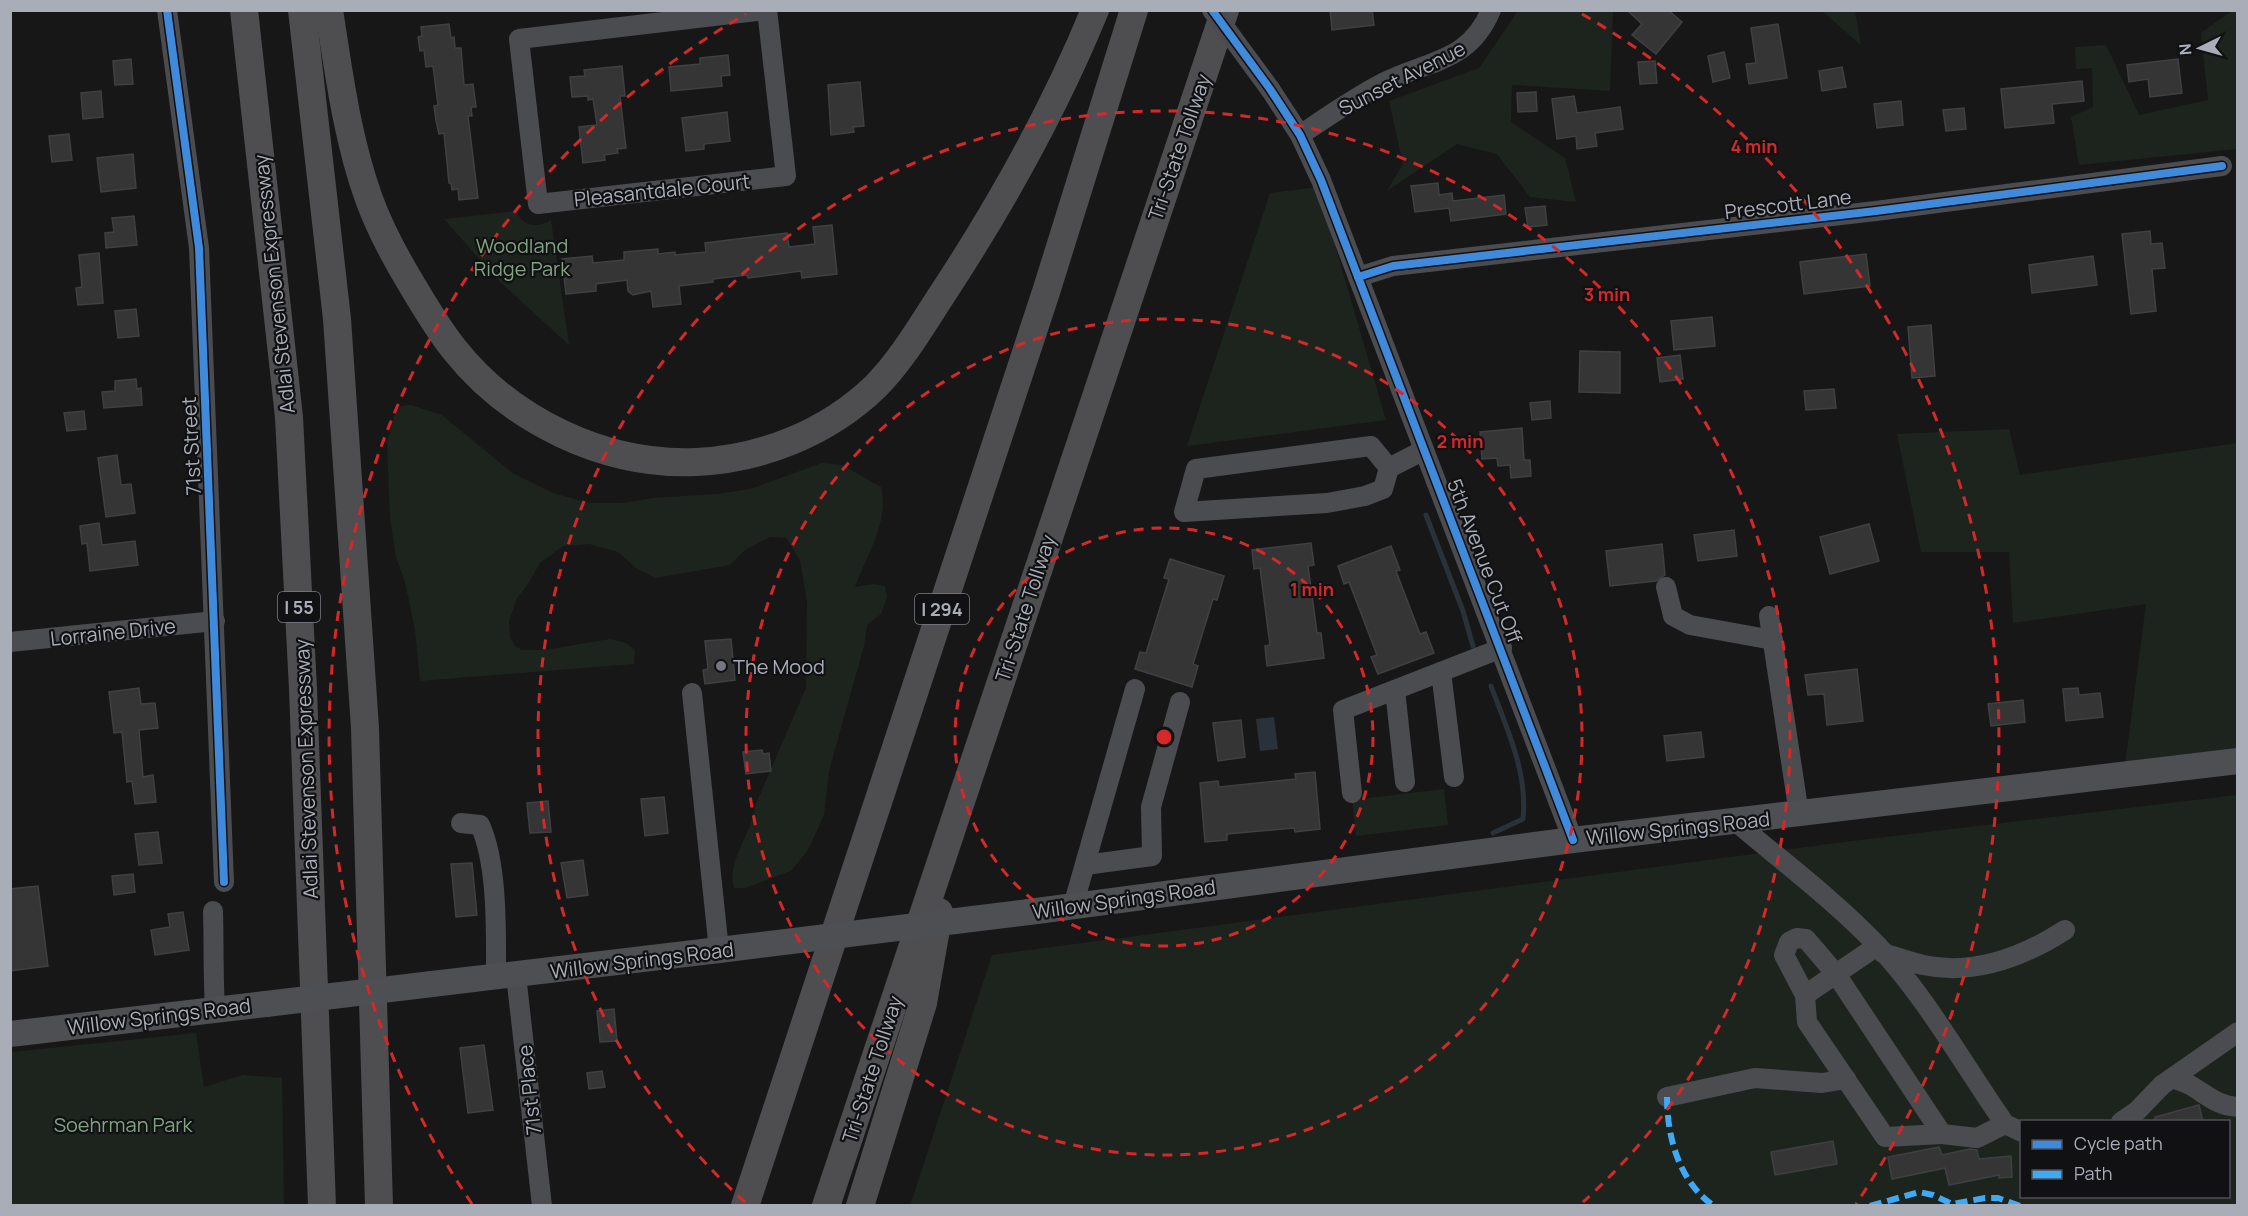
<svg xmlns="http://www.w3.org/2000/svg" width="2248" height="1216" viewBox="0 0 2248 1216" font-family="Manrope,sans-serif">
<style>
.green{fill:#1d241e;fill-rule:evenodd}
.water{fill:#2a3239}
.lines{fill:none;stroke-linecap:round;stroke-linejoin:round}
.stream{stroke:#2a3239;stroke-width:5}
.building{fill:#353536;stroke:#3f4043;stroke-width:1.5}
.minor{stroke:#4b4c50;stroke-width:20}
.major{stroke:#4d4f52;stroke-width:26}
.highway{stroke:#4e4e51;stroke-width:28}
.minor-bridge{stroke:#4b4c50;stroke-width:20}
.major-bridge{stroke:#4d4f52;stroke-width:26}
.quiet{stroke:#3fa9f5;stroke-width:6;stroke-dasharray:12 6;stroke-linecap:butt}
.cycleway-casing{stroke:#111113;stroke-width:11}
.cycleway{stroke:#408adc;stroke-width:8}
.ring{fill:none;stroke:#d62828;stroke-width:3;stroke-dasharray:10 8}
.poi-dot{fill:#757880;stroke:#111113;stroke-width:2}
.labels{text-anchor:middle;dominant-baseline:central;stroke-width:4.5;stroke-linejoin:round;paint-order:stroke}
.shield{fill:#111113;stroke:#7b7e86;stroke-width:1.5}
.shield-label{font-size:18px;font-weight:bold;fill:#a8adb8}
.street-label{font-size:20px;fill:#a8adb8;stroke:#111113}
.park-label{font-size:20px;fill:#7fa381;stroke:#111113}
.poi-label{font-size:20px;fill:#a8adb8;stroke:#111113;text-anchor:start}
.centre{fill:#d62828;stroke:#111113;stroke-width:3}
.ring-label{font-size:18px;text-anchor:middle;font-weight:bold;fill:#d62828;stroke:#111113;stroke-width:4.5;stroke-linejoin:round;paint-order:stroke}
</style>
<rect width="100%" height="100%" fill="#171717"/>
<g class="green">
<polygon points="2233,10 2238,11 2237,149 2079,165 2071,117 2093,107 2092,68 2076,69 2075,47 2106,45 2139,115 2208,100 2201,33"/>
<polygon points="1613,11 1610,91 1512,85 1511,122 1565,158 1576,202 1530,197 1497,154 1457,144 1387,191 1403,164 1389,101 1479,68 1517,12"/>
<polygon points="1822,11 1855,11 1861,45"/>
<polygon points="1318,187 1386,420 1187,446 1270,193"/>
<path d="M516 211C523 226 537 229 551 220L569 345 499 281 444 219Z"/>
<path d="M411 405 442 415 512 473 553 493 589 503H622L653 498 717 494 750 489 822 463 842 465 881 487C890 520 866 557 855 587L874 584 885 586 887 597 881 614 867 625 864 646 829 771 824 815 808 850 791 871 745 888H734C726 862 752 834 755 806L806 688 807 601 800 560 786 538 770 537 745 550 730 565 655 578 636 568 618 552 589 544 563 546 540 563 526 587 517 598 509 621 510 637 515 646 522 650H545L610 639 626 643 635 650 634 664 420 681 415 630 405 582 396 557 390 519 387 442 396 411 401 406Z"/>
<polygon points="2009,429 2020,475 2237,443 2237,751 2125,765 2146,604 2013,623 2009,552 1921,552 1897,434"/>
<polygon points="1444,789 1448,825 1356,836 1352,800"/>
<path d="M2237 795V1205L910 1206 992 955 1852 841ZM2022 1122H2228V1196H2022Z"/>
<polygon points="196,1033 204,1087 243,1075 282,1078 284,1205 11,1205 11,1052"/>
</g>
<polygon class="water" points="1274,717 1278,749 1260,751 1256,719"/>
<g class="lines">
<g class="stream">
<polyline points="1426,515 1463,611 1473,646"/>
<path d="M1491 686C1507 729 1528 773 1523 819L1493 833"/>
</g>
</g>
<g class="building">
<polygon points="1330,10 1372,10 1374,25 1332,30"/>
<polygon points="1627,10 1668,10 1682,22 1656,54 1632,35 1642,24"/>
<polygon points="449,24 451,38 454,37 455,48 461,48 464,85 473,84 476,107 471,107 472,116 468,116 478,198 459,200 458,189 452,190 451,183 449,183 444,133 439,134 436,120 434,106 438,105 433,66 426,67 424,50 420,51 418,37 422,36 421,27"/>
<polygon points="1778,24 1787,78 1749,84 1746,64 1756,63 1751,28"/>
<polygon points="1724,52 1730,78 1713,82 1708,56"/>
<polygon points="728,55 730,75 721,76 722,86 671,91 669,67 700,64 700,58"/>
<polygon points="131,59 133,84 115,85 113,61"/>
<polygon points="2178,59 2182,93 2150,97 2148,79 2129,82 2127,65"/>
<polygon points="1655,61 1657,83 1640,84 1638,62"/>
<polygon points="622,66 625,96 620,96 626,148 617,149 618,153 604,155 605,160 583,163 579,127 597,125 593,99 588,100 588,96 572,97 570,77 585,76 584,70"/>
<polygon points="1842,67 1846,87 1822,91 1819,71"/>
<polygon points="2082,81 2084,101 2052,104 2054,123 2005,128 2001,89"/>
<polygon points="860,82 864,126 853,127 854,132 831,135 828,85"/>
<polygon points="101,91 103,117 83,119 81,93"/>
<polygon points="1536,92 1537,111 1518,112 1517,93"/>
<polygon points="1574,96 1577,113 1620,107 1623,129 1595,133 1597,146 1577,149 1576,136 1557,139 1552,99"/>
<polygon points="1901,101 1903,125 1877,128 1874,104"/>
<polygon points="1964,108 1966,129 1946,131 1943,110"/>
<polygon points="727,112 730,141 704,144 704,149 686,151 682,118"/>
<polygon points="69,134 72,160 52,162 49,136"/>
<polygon points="133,154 136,188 101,192 97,158"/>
<polygon points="1438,183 1439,195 1452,193 1453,201 1504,195 1506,214 1451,221 1449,208 1415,212 1411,186"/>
<polygon points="1545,206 1547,225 1528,227 1525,208"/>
<polygon points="134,216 137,245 106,248 105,233 114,232 112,218"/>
<polygon points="832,225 837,274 802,278 801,271 748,278 747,275 713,279 713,282 679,286 681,304 653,307 651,291 633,295 628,291 627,280 596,284 596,291 566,294 562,259 592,256 593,263 624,260 624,252 658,249 658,254 675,252 675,255 706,252 705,243 787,233 789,247 815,244 813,227"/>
<polygon points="2150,231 2151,244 2162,243 2165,268 2152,269 2156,311 2131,314 2122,234"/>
<polygon points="99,253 103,303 78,305 76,288 82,287 79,255"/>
<polygon points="1866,254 1870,286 1804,294 1800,262"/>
<polygon points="2093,256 2097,285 2032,293 2029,265"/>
<polygon points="136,309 139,336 118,338 115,311"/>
<polygon points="1712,317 1715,346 1674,350 1671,321"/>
<polygon points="1931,325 1935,376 1912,378 1908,327"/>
<polygon points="1580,351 1620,352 1620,393 1579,392"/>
<polygon points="1680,355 1683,379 1660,382 1657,358"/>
<polygon points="136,379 137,389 141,388 142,405 104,408 102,392 115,391 115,381"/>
<polygon points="1834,389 1836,408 1806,410 1804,391"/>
<polygon points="1550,401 1551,418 1532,420 1530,403"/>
<polygon points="84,411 86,429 67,431 64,413"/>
<polygon points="1522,428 1524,460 1530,460 1531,476 1511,478 1510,465 1498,466 1497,458 1482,459 1480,432"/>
<polygon points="117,455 121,485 131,484 135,513 106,517 98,458"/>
<polygon points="99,523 102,545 135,541 138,565 90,571 87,543 82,544 80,526"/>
<polygon points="1869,524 1879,561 1830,574 1820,537"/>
<polygon points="1734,530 1737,556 1698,561 1694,535"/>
<polygon points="1311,543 1314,565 1308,566 1317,633 1321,633 1324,658 1267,666 1265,646 1270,645 1260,568 1254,569 1252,550"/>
<polygon points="1662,544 1665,575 1656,581 1610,586 1606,551"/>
<polygon points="1391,546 1400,570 1396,571 1420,634 1426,632 1434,653 1378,674 1371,657 1377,655 1349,582 1344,584 1338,566"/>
<polygon points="1170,559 1224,576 1217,600 1213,599 1193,664 1198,666 1192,687 1135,669 1140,652 1146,653 1169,579 1164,578"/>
<polygon points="731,639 735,680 705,684 703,670 708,669 705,641"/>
<polygon points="1857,669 1863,721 1827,725 1824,694 1808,695 1805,675"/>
<polygon points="139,688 141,704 155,703 158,728 139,730 143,777 153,775 156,802 135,804 132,781 127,782 122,732 114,733 109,692"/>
<polygon points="2078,688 2079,695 2100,693 2103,717 2066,721 2063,689"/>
<polygon points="2023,700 2025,722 1991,726 1988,704"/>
<polygon points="1241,720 1245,757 1218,761 1213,723"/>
<polygon points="1701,732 1704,757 1667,761 1664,736"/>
<polygon points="762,750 763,754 769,753 771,771 746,774 743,752"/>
<polygon points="1315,772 1320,829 1295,832 1294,828 1227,834 1227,840 1205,842 1200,783 1218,781 1219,787 1296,779 1295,774"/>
<polygon points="664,797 668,833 645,836 641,799"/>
<polygon points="548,801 551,832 530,833 527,803"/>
<polygon points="158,832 162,863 139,865 135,834"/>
<polygon points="583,860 588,895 567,898 561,863"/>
<polygon points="472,863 477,915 456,917 451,864"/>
<polygon points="133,874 135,892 114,895 112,876"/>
<polygon points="38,886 48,966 10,971 10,889"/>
<polygon points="183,912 189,950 155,955 151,930 170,927 168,914"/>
<polygon points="614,1009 617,1041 600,1042 597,1011"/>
<polygon points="484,1045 493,1110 468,1113 460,1048"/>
<polygon points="602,1071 605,1087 589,1089 587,1073"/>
<polygon points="2199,1105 2203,1122 2155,1122 2155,1117"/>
<polygon points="1833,1141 1837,1164 1775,1175 1771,1152"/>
<polygon points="1939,1147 1942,1155 1970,1149 1977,1150 1979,1159 2011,1156 2012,1177 1999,1178 1999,1175 1949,1185 1945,1168 1892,1179 1888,1157"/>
</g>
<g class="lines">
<g class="minor">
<polyline points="167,10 199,248 224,882"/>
<polyline points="765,10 519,39 538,204 786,176 767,10"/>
<polyline points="1270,89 1300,135 1321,180 1573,840"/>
<path d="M1300 135C1327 117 1354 98 1383 83 1428 60 1469 63 1491 10"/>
<polyline points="1358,277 1393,266 1876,211 2222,166"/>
<polyline points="1389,468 1371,446 1196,469 1184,512 1327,503 1365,496 1383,489 1389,468 1424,450"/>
<polyline points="1666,587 1673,616 1690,625 1773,640"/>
<polyline points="1769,616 1799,814"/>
<polyline points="10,642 215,621"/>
<polyline points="1441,672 1454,777"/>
<polyline points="1395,690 1405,782"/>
<polyline points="692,693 719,950"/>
<polyline points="1352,793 1343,710 1502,648"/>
<path d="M1736 822C1783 862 1834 900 1877 945 1925 995 1965 1067 2005 1124L2022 1132"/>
<path d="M461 823 480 825C498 864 496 934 496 977"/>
<polyline points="1085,865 1152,856 1151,807 1180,702"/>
<polyline points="1073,906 1135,689"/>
<path d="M213 911C214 944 213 977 215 1009"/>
<path d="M1883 953C1896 957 1910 962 1923 965 1974 976 2023 957 2065 930"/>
<polyline points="516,975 542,1206"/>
<polyline points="1805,995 1784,955 1789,942 1797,938 1806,939 1836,974 1942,1134 1885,1137 1807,1022 1805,995 1877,946"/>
<path d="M2172 1078C2177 1080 2184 1082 2190 1085 2207 1095 2217 1106 2238 1107"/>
<polyline points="1667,1097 1755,1078 1822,1083 1846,1079"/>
<polyline points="2121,1122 2137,1111 2162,1085 2238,1032"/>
<polyline points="1942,1134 1977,1138 2005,1124"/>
</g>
<g class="major">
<polyline points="1029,912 1573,840 2238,761"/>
<polyline points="432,984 719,950"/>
<polyline points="10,1034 266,1004"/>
</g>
<g class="highway">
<polyline points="244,10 289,417 303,689 322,1206"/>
<polyline points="302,10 337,319 365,728 379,1206"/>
<path d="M329 10C339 74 347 138 369 199 380 229 395 257 412 285 425 307 438 329 454 349 511 421 605 466 696 462 762 459 827 433 875 387 902 360 922 325 943 293 1002 203 1054 110 1095 10"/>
<polyline points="745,1206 1046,292 1134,10"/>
<polyline points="826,1206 1225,10"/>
<polyline points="860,1206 923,1003 939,912"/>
</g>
<polyline class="minor-bridge" points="1212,10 1270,89"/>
<g class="major-bridge">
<polyline points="719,950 1029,912"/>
<polyline points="266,1004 432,984"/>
</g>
<g class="quiet">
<path d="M1667 1097C1667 1137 1679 1182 1714 1206"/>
<polyline points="1870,1206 1919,1192 1933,1195 1952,1204 1985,1198 1998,1198 2020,1206"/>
</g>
<g class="cycleway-casing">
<g id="cycleway">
<polyline points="167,10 199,248 224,882"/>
<polyline points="1212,10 1270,89 1300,135 1321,180 1573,840"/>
<polyline points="1358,277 1393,266 1876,211 2222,166"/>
</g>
</g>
<use href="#cycleway" class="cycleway"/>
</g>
<g class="ring">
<circle cx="1164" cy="737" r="209"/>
<circle cx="1164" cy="737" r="418"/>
<path d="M745 1202A626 626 0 1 1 1583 1202"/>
<path d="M472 1204A835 835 0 0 1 746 14M1582 14A835 835 0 0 1 1856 1204"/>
</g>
<circle class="poi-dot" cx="721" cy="666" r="6"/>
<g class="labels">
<g class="shield">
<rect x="278" y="592" width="42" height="30" rx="4.5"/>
<rect x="915" y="594" width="54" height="30" rx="4.5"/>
</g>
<g class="shield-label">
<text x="299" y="607">I 55</text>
<text x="942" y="609">I 294</text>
</g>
<g class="street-label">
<text transform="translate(1402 78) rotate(-27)">Sunset Avenue</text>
<text transform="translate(1179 147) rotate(-71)">Tri-State Tollway</text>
<text transform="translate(662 190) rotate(-6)">Pleasantdale Court</text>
<text transform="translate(1788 204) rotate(-7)">Prescott Lane</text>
<text transform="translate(274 284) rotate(-96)">Adlai Stevenson Expressway</text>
<text transform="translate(191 446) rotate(-93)">71st Street</text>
<text transform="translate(1485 561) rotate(69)">5th Avenue Cut Off</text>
<text transform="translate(1025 608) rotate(-72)">Tri-State Tollway</text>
<text transform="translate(113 632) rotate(-6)">Lorraine Drive</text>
<text transform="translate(306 769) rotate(-92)">Adlai Stevenson Expressway</text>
<text transform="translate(1678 828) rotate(-6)">Willow Springs Road</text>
<text transform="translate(1124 899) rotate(-8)">Willow Springs Road</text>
<text transform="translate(642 960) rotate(-7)">Willow Springs Road</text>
<text transform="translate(159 1016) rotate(-7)">Willow Springs Road</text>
<text transform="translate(872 1069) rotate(-72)">Tri-State Tollway</text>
<text transform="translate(529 1090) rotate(-96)">71st Place</text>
</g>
<g class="park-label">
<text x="522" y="245">Woodland<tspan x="522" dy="23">Ridge Park</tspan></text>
<text x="123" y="1124">Soehrman Park</text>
</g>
<g class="poi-label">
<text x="733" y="666">The Mood</text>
</g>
</g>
<circle cx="1164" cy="737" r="9" class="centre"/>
<g class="ring-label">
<text x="1754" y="153">4 min</text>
<text x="1607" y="301">3 min</text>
<text x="1460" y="448">2 min</text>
<text x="1312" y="596">1 min</text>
</g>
<rect width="2248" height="1216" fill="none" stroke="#a8adb8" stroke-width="24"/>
<rect x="2020" y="1120" width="210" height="78" fill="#111113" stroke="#4d4f55" stroke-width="1.5"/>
<rect x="2032" y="1140" width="30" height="9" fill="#408adc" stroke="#4d4f55" stroke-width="1.5"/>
<text x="2074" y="1150" font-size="18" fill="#a8adb8">Cycle path</text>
<rect x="2032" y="1170" width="30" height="9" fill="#3fa9f5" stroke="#4d4f55" stroke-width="1.5"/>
<text x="2074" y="1180" font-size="18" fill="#a8adb8">Path</text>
<g transform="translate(2200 48) rotate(265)" stroke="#111113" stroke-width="4.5" paint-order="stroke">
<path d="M0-4.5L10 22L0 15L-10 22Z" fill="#a8adb8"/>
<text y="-9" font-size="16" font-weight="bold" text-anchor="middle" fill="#a8adb8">N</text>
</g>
</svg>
